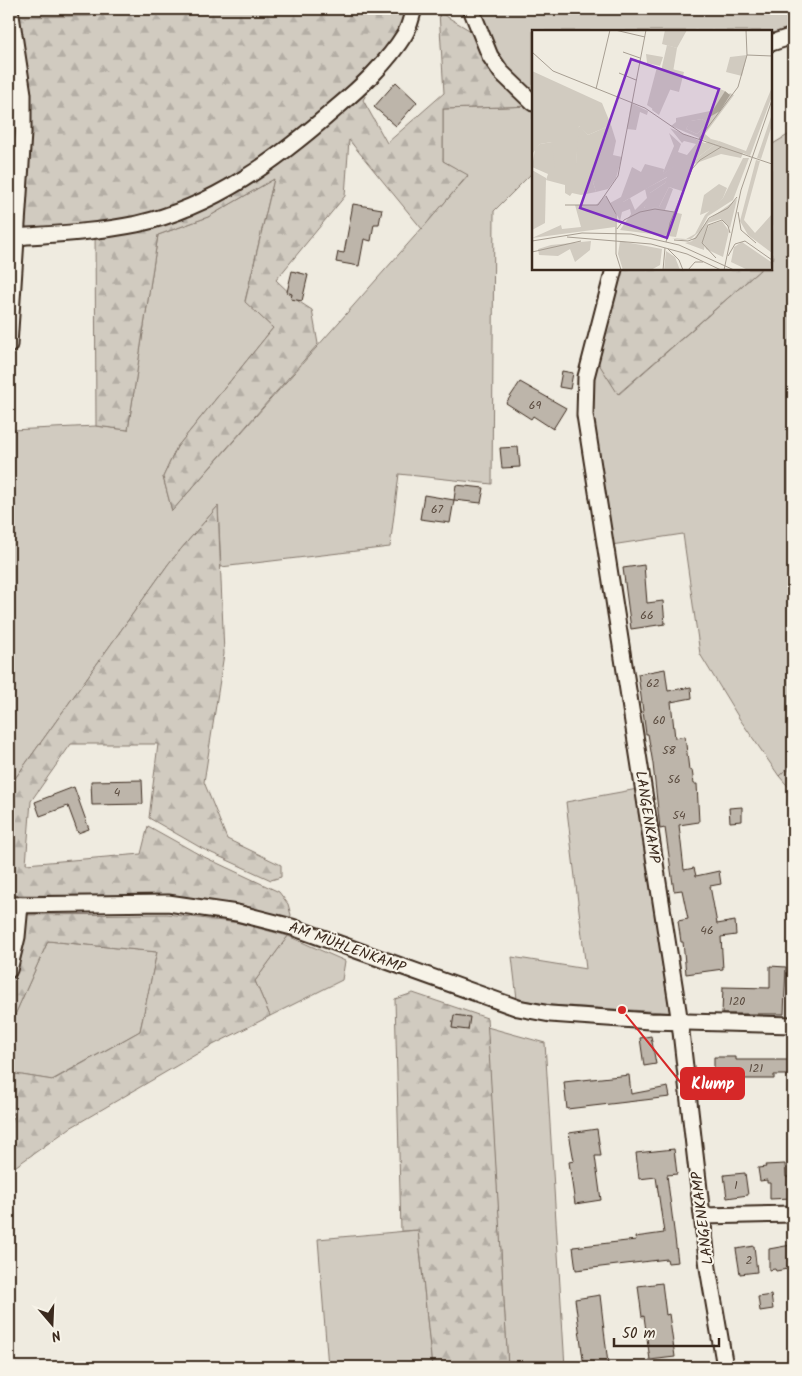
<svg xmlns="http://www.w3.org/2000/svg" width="802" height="1376" viewBox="0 0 802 1376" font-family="Kalam,sans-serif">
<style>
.green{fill:#d1cbc0;stroke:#867a6f}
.forest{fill:url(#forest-firs);stroke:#867a6f}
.building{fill:#bdb5aa;stroke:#3b2a1e}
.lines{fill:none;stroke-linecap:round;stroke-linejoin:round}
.minor-casing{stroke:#3b2a1e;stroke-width:19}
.minor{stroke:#f7f3e8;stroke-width:15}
.labels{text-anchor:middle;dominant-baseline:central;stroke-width:4;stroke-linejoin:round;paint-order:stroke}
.number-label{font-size:12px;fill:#5c4d41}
.street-label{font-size:15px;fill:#3b2a1e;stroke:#f7f3e8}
.inset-road{fill:none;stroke:#a79e92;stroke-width:1}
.view{fill:#7b2cbf;fill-opacity:0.15;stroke:#7b2cbf;stroke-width:2.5}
.inset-edge{fill:none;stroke:#3b2a1e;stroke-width:2.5}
.leader{fill:none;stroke:#d62828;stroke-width:2}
.callout-dot{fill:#d62828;stroke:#f7f3e8;stroke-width:2}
.callout{fill:#d62828;stroke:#d62828;stroke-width:2}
.callout-label{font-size:16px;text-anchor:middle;font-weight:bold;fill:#fff}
</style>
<defs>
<pattern id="forest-firs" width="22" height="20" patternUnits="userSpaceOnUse" patternTransform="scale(1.25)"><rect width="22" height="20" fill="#d1cbc0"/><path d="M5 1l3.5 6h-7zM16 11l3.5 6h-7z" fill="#b4aea5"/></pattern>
</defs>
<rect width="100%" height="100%" fill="#efebe0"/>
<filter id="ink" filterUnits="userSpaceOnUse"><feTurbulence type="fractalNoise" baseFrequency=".02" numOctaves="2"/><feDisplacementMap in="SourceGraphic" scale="10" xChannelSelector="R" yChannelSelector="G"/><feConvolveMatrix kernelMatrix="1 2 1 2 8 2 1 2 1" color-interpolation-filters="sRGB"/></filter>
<g filter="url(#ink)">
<g class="green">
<polygon points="471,9 793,9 793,36 771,43 771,31 533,31 533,103 514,86"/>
<polygon points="533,106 533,172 494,211 492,484 399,474 390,547 221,567 218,506 169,563 9,787 9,472 11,430 96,426 128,430 158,235 208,217 274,179 245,301 273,328 177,447 163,477 172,511 468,176 443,161 443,109"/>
<polygon points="793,132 793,763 779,776 739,718 700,654 683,534 605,546 585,415 592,353 619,394 761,269 771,269 771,260 774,257 771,252 771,145"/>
<polygon points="643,788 678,1013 550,1005 517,999 512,957 586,969 566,802"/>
<polygon points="288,936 345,961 342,980 270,1016 255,981"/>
<polygon points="48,941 157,952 140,1031 52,1080 9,1073 9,1028"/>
<polygon points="487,1027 545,1043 565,1367 508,1367"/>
<polygon points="418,1230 432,1367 328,1367 318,1239"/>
</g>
<g class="forest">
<polygon points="130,9 414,9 363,100 387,143 444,93 439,12 481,37 533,106 443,109 443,161 468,175 422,229 349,140 345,196 276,280 298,301 312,310 318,344 172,511 163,477 177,447 273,328 245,302 274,179 208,217 158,235 128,430 96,426 95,225 37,229 9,233 9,17 89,16"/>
<polygon points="614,269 761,269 618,394 592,353"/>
<polygon points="218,506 224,654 204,782 227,839 281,865 281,877 271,880 203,849 149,818 158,744 71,744 31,801 26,864 141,854 148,826 200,855 279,892 288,904 291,915 290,919 240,905 168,896 9,895 9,787 169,563"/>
<polygon points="793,763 793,792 779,776"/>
<polygon points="167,914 239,923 288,936 255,981 270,1016 207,1048 70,1128 9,1171 9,1132 14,1116 9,1110 9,1073 53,1080 140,1031 157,952 48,941 9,1028 9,915"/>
<polygon points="413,993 487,1018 508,1367 432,1367 418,1230 401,1231 395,999"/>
</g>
<g class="building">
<polygon points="396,82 417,102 396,126 374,107"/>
<polygon points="353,204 382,209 379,224 374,224 371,241 364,239 359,266 336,262 338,252 344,253"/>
<polygon points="292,271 308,275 302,301 291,299 292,294 287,292"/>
<polygon points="562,371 573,373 570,389 559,387"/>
<polygon points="520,382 566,408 553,429 533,416 531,419 506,403"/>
<polygon points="518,447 520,467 502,468 500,448"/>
<polygon points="456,485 484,488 481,503 454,500"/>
<polygon points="424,495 454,500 450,523 420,519"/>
<polygon points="644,565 647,603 663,601 665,624 631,629 623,568"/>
<polygon points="665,669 668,691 691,687 692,698 671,702 675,738 685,736 689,770 692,770 694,784 697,784 699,822 679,825 684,870 694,868 696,876 719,871 721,884 710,886 717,924 735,921 736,935 721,937 723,969 686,974 683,942 681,942 678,921 688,919 682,890 674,891 665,828 660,829 653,764 648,734 646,734 638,674"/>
<polygon points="142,780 143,804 92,805 91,781"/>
<polygon points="74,787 89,829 78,833 68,806 40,816 35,802"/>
<polygon points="742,807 742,821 730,822 729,808"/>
<polygon points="770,966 786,967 784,1014 722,1014 723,987 770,988"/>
<polygon points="454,1015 470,1017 468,1030 452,1028"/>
<polygon points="651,1036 656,1064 644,1066 640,1038"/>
<polygon points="714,1057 736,1057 736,1060 793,1060 793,1075 774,1075 774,1079 740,1079 740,1076 714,1076"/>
<polygon points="629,1075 631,1094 668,1087 670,1097 567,1109 564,1082"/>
<polygon points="597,1129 601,1156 595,1156 601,1200 575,1204 569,1162 574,1161 569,1133"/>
<polygon points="674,1149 677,1174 667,1175 678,1262 668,1263 667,1259 576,1270 573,1247 636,1240 635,1237 664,1233 656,1177 639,1179 636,1153"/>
<polygon points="785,1164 786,1177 792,1177 792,1198 770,1199 770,1183 767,1183 767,1180 760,1181 758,1168 766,1167 765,1165"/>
<polygon points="745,1173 748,1195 727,1198 724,1175"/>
<polygon points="791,1245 793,1268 776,1271 775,1269 769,1270 769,1249"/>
<polygon points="754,1246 757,1272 740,1274 736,1249"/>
<polygon points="662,1283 666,1315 669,1314 675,1357 650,1360 644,1316 642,1317 638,1286"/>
<polygon points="600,1295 608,1364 584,1367 575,1299"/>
<polygon points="771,1295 773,1309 760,1311 758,1297"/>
</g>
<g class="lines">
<g class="minor-casing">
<g id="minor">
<polyline points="471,9 490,56 501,72 533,103"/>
<polyline points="771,43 793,36"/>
<path d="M16 237C57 234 97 232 137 224 214 207 278 159 335 109 361 87 387 63 405 34 410 26 411 17 414 9"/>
<polyline points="614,269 586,377 585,415 680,1023 708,1268 725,1367"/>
<polyline points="9,345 23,133 23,94 10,9"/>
<polyline points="9,905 168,903 237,913 292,927 518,1008 550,1014 650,1021 793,1025"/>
<polyline points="9,970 17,937 20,905"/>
<polyline points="703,1216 793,1214"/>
</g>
</g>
<use href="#minor" class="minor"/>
</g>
</g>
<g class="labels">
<g class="number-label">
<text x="535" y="405">69</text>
<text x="437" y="509">67</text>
<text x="647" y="615">66</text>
<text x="653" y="683">62</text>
<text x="659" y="720">60</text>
<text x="669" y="750">58</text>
<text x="674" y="779">56</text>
<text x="117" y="792">4</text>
<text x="679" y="815">54</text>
<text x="707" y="930">46</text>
<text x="737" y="1001">120</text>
<text x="756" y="1068">121</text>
<text x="736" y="1185">1</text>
<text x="749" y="1260">2</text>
</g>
<g class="street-label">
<text transform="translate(647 817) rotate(81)">LANGENKAMP</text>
<text transform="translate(347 948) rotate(20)">AM MÜHLENKAMP</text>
<text transform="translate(703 1218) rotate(-97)">LANGENKAMP</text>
</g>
</g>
<g transform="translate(532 30)">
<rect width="240" height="240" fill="#efebe0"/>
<path d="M133 0H155L145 18 130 14ZM114 24 131 27 128 36 115 33ZM215 25 210 46 194 42 198 27ZM125 37 132 39 121 79 115 75ZM140 39 152 42 147 62 136 59ZM99 73 116 81 115 85 108 82 104 100 95 99ZM170 89 176 93 165 104 154 99 158 91ZM79 95 84 111 81 125 90 127 84 148 61 152 64 162 49 165 40 163 38 166 33 163V155L14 150 16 144 0 137 3 119 8 114 20 112 44 134 45 99 48 96 56 105ZM179 109 187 111 164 129 150 161 137 157 127 177 112 179 118 163 133 153 135 147 91 172V180L83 182V197L0 208 29 195 30 199 49 197 43 175H64L74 165 78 173 89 167 100 137 109 142 113 134 132 139 131 144ZM211 128H217L201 170 176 186 168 201 159 209 150 210 140 208 154 209 163 204 173 185 191 168ZM205 169 198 198 189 189 176 193 172 220 153 213 160 211 176 190ZM59 211 58 220 43 232 38 219 26 226 7 225 6 219 19 215ZM88 211 130 219 128 235 119 240H91L86 224Z" fill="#d1cbc0"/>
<path d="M135 15 145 18 138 60 127 85 120 80ZM0 41 70 73 79 95 56 105 47 96 44 134 35 141H23L20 112 8 114 0 124ZM240 57V66L218 126 211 123 209 128 189 124 162 134 164 129 187 111 214 121ZM188 59 193 61 184 77 198 63 202 65 173 104 179 109 177 112 139 96 144 92V88L178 81ZM170 89 176 93 165 104 154 99 159 91ZM240 84V95L229 129 225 128ZM138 98 175 114 130 145 142 116 137 103 149 114 146 122 155 125 164 114 152 111 150 113ZM224 130 228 131 212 190 223 203 240 184V223L216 205 208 191ZM83 143 84 148 76 159 64 162 61 152ZM136 147 133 153 118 163 120 167 112 178 127 177 137 157 141 159 133 180 150 184 144 207 88 200 99 184 98 179 90 182 88 191 81 177 91 180V172L98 168 103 180 115 168 113 159ZM187 154 195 158 191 168 180 180 168 185 172 165ZM190 191 197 201 191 227 174 219 171 210 177 195ZM210 212 239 232 238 240H216L199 232 202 217ZM134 221 143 227 148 240H132Z" fill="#d1cbc0" fill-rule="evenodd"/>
<path d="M0 140 14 148 13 193 0 200Z" fill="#d1cbc0"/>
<path d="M193 61 198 65 188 81 176 88Z" fill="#aaa296"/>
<path class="inset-road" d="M83 0 113 7M0 22 21 41 113 78 151 104 240 134M91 22 108 28M215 25 240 26M87 43 104 50M64 59 78 0M167 109 206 57 215 25 214 0M74 166 84 184V224L89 240M33 175H66L86 146 114 0M206 182 209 200 224 213M85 199 92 190 108 182 123 179 142 182M35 207 119 214 155 224 189 240M142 210 156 211 164 208 177 188 196 178 205 167M0 211 50 203 99 204 147 215 202 240M134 212 138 193 160 139 168 130 189 117M136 219 147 230 151 240M0 222 49 211M196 226 203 214 213 211 240 230M184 228 170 213 176 195 190 190 196 196 198 203M131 240 133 218M156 240 163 232H171M192 240 209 160 240 70"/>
<path class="view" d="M99 29 187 59 135 208 48 178Z"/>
<rect width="240" height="240" class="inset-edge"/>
</g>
<path class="leader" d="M622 1010L681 1083"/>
<circle class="callout-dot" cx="622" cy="1010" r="5"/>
<rect class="callout" x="681" y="1068" width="63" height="31" rx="5"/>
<g class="callout-label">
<text x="713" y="1089">Klump</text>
</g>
<rect width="802" height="1376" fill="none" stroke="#f7f3e8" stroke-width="30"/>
<rect x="15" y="15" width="772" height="1346" fill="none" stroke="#3b2a1e" stroke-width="2" filter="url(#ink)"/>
<g transform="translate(52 1324) rotate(161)" stroke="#f7f3e8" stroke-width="4" paint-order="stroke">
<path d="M0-4L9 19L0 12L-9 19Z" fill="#3b2a1e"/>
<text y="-8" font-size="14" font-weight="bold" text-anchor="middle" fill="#3b2a1e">N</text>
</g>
<path d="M614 1338v8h105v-8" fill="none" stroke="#3b2a1e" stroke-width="2.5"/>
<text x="622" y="1338" font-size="15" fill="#3b2a1e" stroke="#f7f3e8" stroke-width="4" paint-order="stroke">50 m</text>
</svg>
